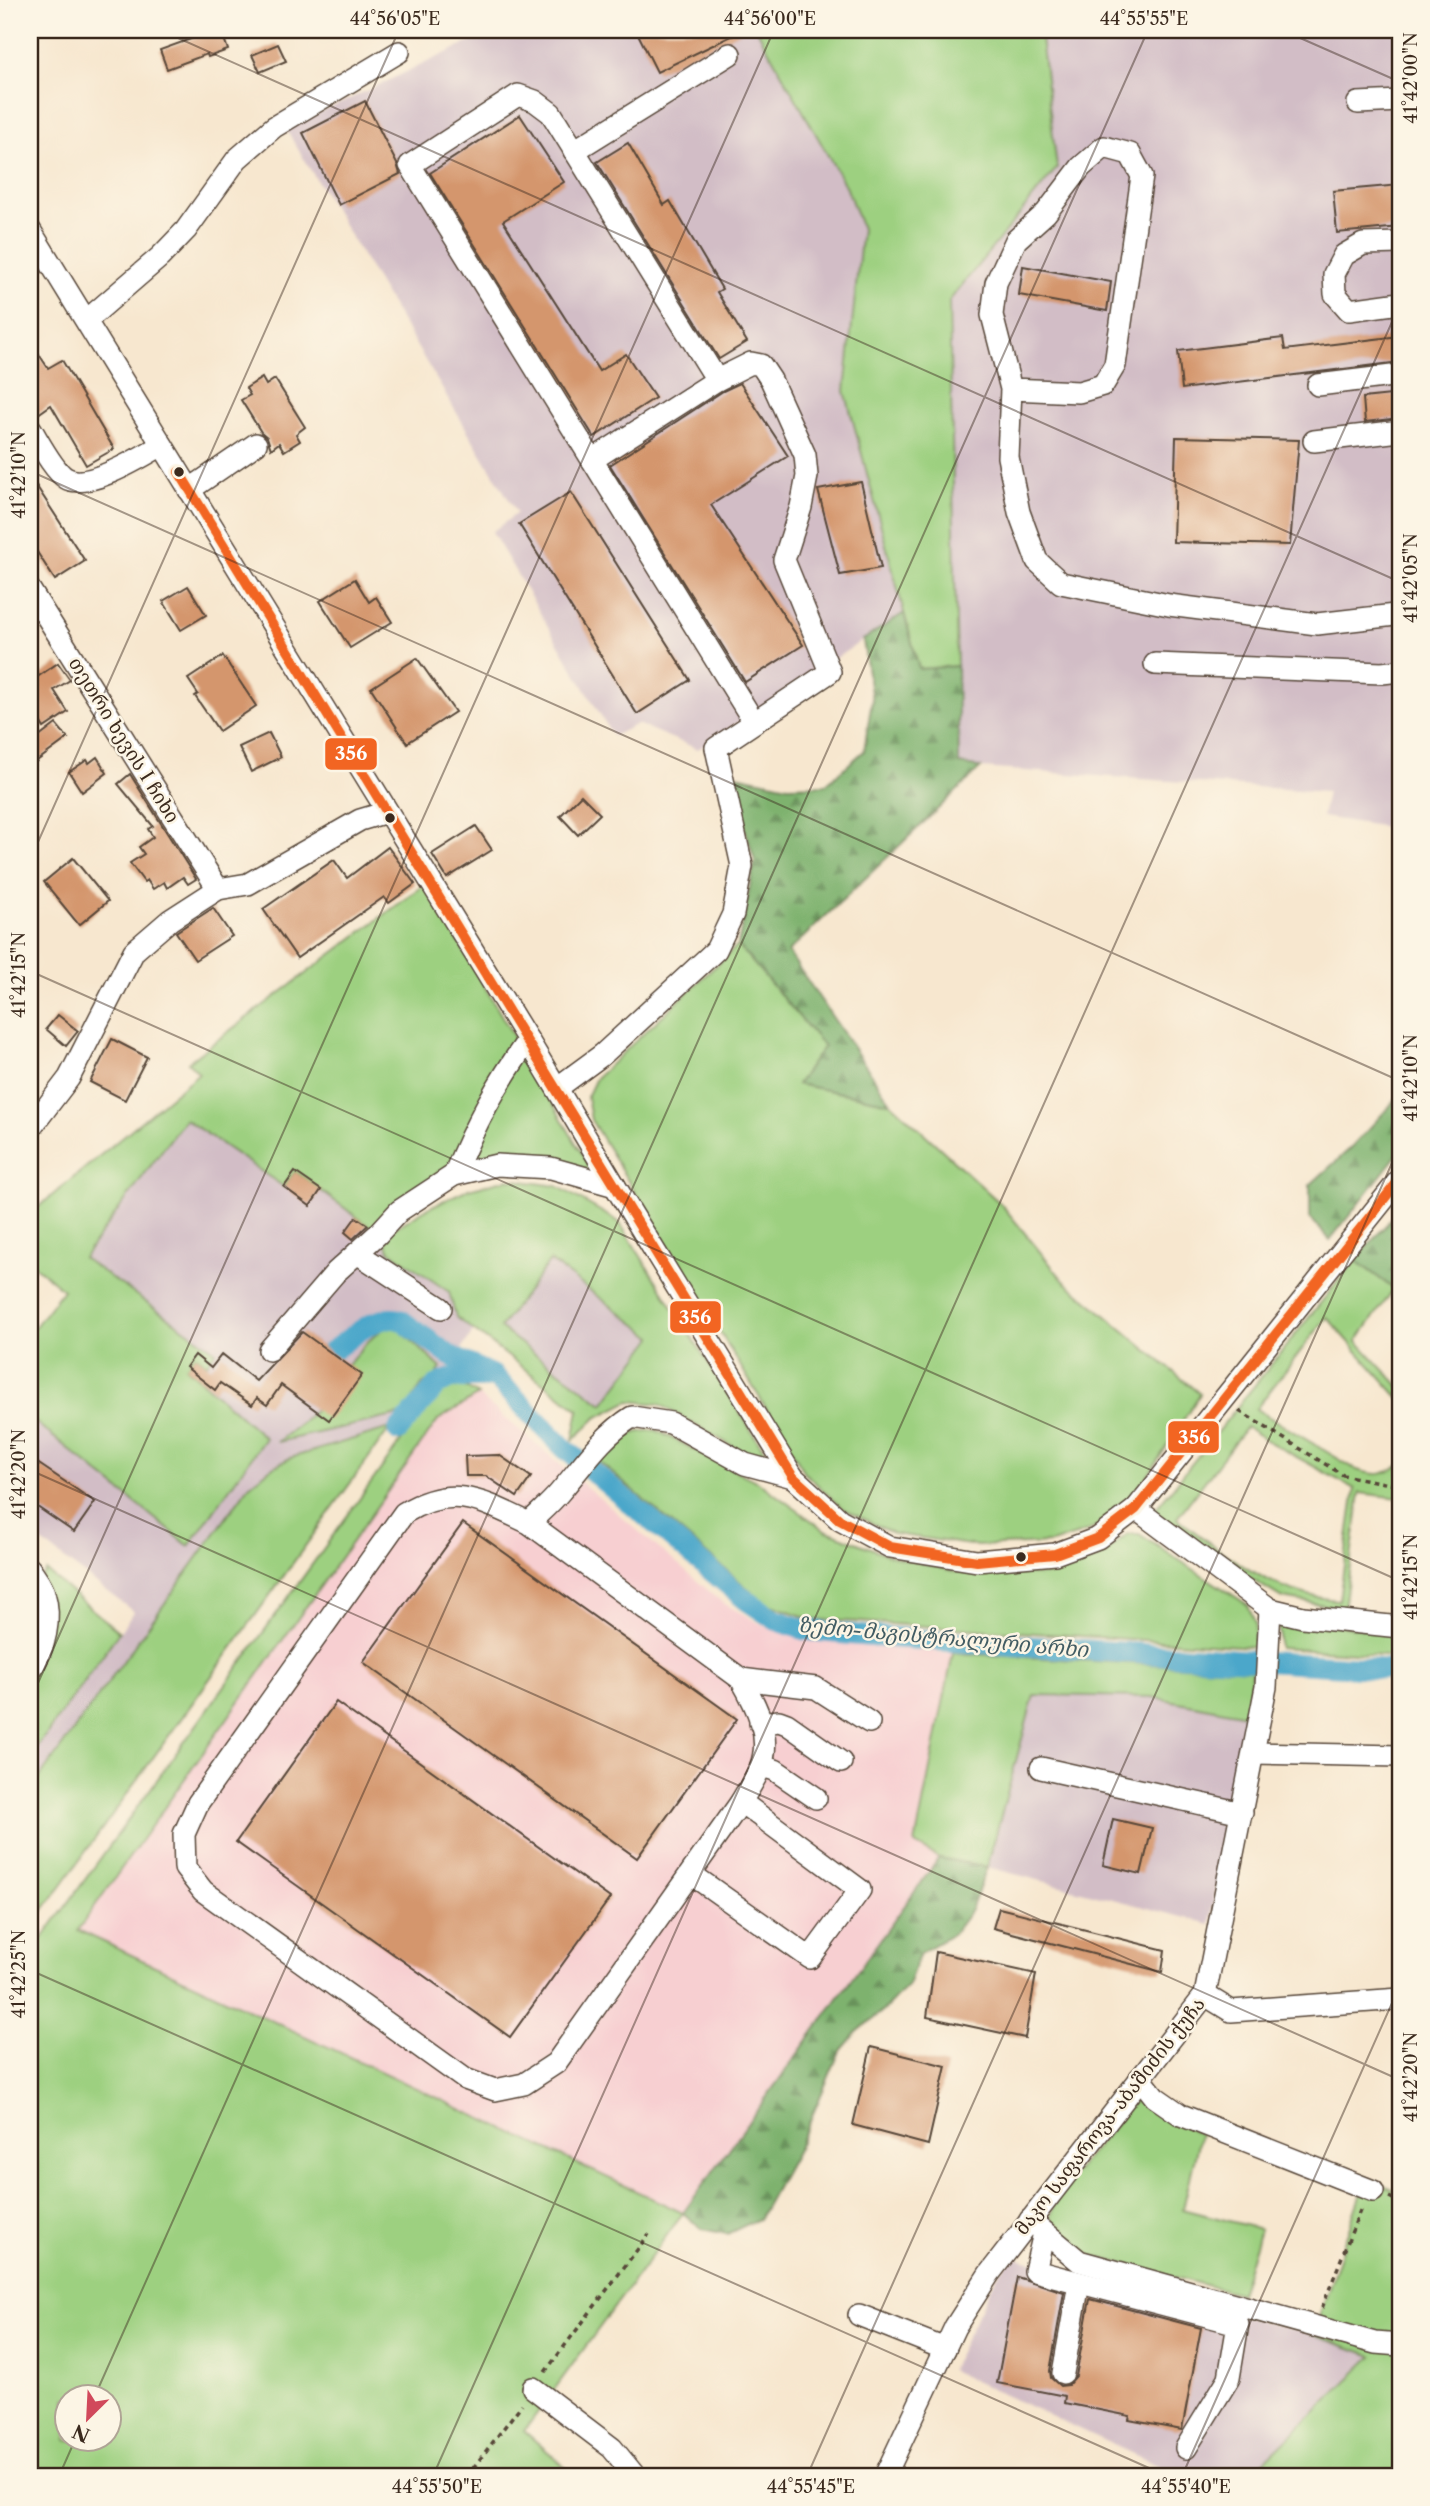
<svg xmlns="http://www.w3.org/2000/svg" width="1430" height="2506" viewBox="0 0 1430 2506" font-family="'Libre Caslon Text','Noto Serif Georgian',serif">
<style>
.built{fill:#f7cfd1}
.industrial{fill:#d2bdc6}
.green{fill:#9dd080;stroke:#6c7d4f;stroke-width:2;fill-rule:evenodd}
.forest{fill:url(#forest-firs);stroke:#5c6e46;stroke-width:2}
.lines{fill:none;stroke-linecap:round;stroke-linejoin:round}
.canal{stroke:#4ca7ca;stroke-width:21}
.building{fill:#d4966d}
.minor-casing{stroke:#574639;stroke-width:24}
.path{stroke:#574639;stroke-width:3.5;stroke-dasharray:5 5;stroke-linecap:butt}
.minor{stroke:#fff;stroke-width:21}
.bus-1-casing{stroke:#fcf5e5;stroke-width:16}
.bus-1{stroke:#f26522;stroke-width:10}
.ticks{fill:none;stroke:#3b2a1e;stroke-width:2;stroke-opacity:0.45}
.bus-dot{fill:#3b2a1e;stroke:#fcf5e5;stroke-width:2.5}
.labels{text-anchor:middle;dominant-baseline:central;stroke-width:5;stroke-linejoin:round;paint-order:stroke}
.street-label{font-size:19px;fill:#3b2a1e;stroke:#fcf5e5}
.water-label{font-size:21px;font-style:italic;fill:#425c63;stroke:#fcf5e5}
.line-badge{stroke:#fcf5e5;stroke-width:2.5}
.badge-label{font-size:19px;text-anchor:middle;font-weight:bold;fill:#fff}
.neatline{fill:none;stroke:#3b2a1e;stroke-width:2.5}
.ticks-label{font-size:18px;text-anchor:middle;fill:#3b2a1e}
</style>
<defs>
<pattern id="forest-firs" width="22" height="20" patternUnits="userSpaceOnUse" patternTransform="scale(1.75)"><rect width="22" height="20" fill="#7eb26e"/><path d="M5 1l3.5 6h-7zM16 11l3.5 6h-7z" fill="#68915a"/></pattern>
</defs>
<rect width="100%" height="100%" fill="#fcf5e5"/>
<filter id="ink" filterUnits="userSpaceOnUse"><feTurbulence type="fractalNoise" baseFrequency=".0143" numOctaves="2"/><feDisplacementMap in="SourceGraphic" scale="14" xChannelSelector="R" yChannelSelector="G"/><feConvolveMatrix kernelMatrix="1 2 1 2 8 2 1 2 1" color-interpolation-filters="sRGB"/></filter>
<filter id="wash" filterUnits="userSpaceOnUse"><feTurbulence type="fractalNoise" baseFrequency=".00686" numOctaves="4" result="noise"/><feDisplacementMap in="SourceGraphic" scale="28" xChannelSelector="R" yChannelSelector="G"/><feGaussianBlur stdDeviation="1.57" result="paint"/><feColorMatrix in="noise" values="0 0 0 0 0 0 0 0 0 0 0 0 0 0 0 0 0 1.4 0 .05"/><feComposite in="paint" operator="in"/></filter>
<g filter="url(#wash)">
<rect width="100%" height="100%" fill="#f7e7cf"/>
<polygon class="built" points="478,1395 723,1603 768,1628 812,1641 953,1653 915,1843 939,1858 683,2213 78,1930 438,1420"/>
<g class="industrial">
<polygon points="495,30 757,30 847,189 862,229 845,391 904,613 698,749 637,724 613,736 492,532 517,513 286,129"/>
<polygon points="1040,30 1400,30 1400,829 1322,817 1327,792 981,768 959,764 949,301 1057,168"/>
<polygon points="185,1119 283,1187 295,1172 382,1236 449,1292 500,1328 550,1261 653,1337 603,1405 573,1440 579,1410 474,1330 449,1369 422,1385 390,1428 272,1472 30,1797 30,1757 134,1612 30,1533 30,1333 63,1290 83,1259"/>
<polygon points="1033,1695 1152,1697 1246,1715 1210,1924 987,1867"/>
<polygon points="1014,2257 1310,2334 1373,2356 1249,2476 1181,2476 950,2370 997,2276"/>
</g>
<g class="green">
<polygon points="757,30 1040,30 1057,168 949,301 957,666 919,669 845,391 862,229 847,189"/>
<polygon points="425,884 592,1171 548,1159 496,1154 459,1161 372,1228 295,1172 284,1187 185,1119 83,1258 216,1351 207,1364 195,1355 186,1367 265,1438 189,1546 30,1418 30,1333 63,1290 30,1262 30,1214 199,1073 188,1062"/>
<polygon points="738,945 825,1046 798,1084 891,1103 1002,1205 1063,1280 1200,1394 1130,1504 1088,1531 1052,1543 977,1546 894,1534 843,1509 806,1474 591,1120 587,1097 596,1078"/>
<path d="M508 1179 557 1186 619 1222 765 1452 746 1454 659 1404 629 1401 596 1418 573 1440 579 1410 456 1317 449 1292 390 1251 382 1236 426 1209 468 1189ZM550 1261 653 1337 603 1404 500 1328Z"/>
<path d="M1355 1260 1394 1289 1357 1341 1400 1387V1399L1327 1317 1256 1409 1357 1470C1376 1476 1384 1476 1400 1465V1498L1360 1493 1344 1608 1282 1598 1227 1564 1153 1512ZM1246 1427 1271 1443 1355 1489 1339 1600C1276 1596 1226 1556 1177 1518Z"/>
<path d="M389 1326 399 1329 441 1368 435 1377 422 1385 403 1414 277 1442C290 1431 307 1420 318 1407 336 1384 363 1337 389 1326Z"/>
<path d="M463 1386 478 1395 438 1420 78 1930 683 2213 524 2431 576 2476H30V1956L417 1419 441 1390ZM66 2398H108V2440H66Z"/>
<polygon points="390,1428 30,1929 30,1791 249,1486 271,1468 290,1458"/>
<path d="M656 1430 758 1482 825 1530 888 1555 957 1572 1053 1575 1106 1551 1128 1534H1139L1248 1605 1255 1623 1254 1647 811 1619 765 1603 598 1461C619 1440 625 1431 656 1430Z"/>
<polygon points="46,1571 119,1632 30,1757 30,1593"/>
<polygon points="1287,1617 1400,1635 1400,1656 1279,1648 1279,1624"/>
<polygon points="953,1653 1252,1670 1246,1715 1152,1697 1034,1695 987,1867 939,1858 915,1844"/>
<polygon points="1135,2100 1200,2134 1183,2209 1260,2229 1240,2294 1081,2253 1057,2233 1051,2216 1059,2192"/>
<polygon points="1366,2178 1400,2192 1400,2476 1249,2476 1373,2356 1310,2334 1318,2320"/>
</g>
<g class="forest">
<polygon points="904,613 919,669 957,666 959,764 981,768 788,952 891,1103 797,1084 824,1046 738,945 755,861 728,773 788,786 825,785 864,751 872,700 863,640"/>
<polygon points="1400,1095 1400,1151 1330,1240 1310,1218 1310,1185 1353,1146"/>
<polygon points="1400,1209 1400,1281 1394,1289 1355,1260"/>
<polygon points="939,1858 987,1867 971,1910 953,1934 920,1953 908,1985 885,2009 856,2033 839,2053 799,2146 759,2219 727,2234 702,2229 683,2213"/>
</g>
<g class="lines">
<g class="canal">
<path d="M331 1352C350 1339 376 1312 401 1320L449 1355 494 1376 564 1448 746 1600 776 1620 805 1630 866 1636 1400 1670"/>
<polyline points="398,1431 437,1385 452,1378 488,1377"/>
</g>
</g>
<g id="blocks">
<g class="building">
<polygon points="216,30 221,30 228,50 208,57 207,54 167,69 160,50"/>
<polygon points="636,30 744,30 657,72"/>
<polygon points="278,44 286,61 260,72 252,55"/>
<polygon points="365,101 397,164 400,174 339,205 303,133"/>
<polygon points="520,115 564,182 503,221 599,371 626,354 655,398 594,437 430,173"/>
<polygon points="628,143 664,205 670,201 722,289 717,292 747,342 719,359 597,162"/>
<polygon points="1400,185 1400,227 1337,233 1333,191"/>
<polygon points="1023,266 1111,282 1107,311 1019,295"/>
<polygon points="1400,336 1400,362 1182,389 1178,351 1283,338 1285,350"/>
<polygon points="30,341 48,368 62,360 114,449 86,465 51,405 34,417 30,416"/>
<polygon points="262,378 266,385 275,379 305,427 296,434 300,441 284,451 279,443 271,449 267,437 261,432 241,400 250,395 246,388"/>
<polygon points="740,383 788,456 711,505 803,645 745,682 610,465 723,391"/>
<polygon points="1400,394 1400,418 1365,422 1363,398"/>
<polygon points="1176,437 1299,440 1290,545 1173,542"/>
<polygon points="30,476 85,561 55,580 30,541"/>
<polygon points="861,482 881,568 840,575 818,490"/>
<polygon points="571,492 690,680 637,714 519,524"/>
<polygon points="355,579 369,602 376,597 392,622 350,648 320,601"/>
<polygon points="188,586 206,615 181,630 163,601"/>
<polygon points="223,656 256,706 219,731 195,696 198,694 188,679"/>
<polygon points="417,658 455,712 407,743 371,688"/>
<polygon points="58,663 70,680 54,690 68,712 44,728 30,705 30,682"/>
<polygon points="56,724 68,738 30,766 30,744"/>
<polygon points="269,733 281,757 251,772 239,747"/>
<polygon points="97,757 107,773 82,792 69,772 87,760 89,763"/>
<polygon points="130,774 196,879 188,884 183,877 167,888 164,882 153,889 147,880 144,882 130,863 144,854 139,847 153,837 148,829 153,826 118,784"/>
<polygon points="581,795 600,814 578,835 560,816"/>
<polygon points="476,826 492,850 447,878 432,854"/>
<polygon points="388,847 415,884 389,903 384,897 297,958 263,909 334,860 347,878"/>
<polygon points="73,858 108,901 79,925 44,882"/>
<polygon points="213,908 232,936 195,960 176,932"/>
<polygon points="58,1015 78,1031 66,1046 46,1029"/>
<polygon points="112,1039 147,1057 125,1100 90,1082"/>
<polygon points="295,1172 321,1190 310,1206 284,1187"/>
<polygon points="356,1217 368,1225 353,1239 345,1232"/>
<polygon points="302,1332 362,1375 329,1420 281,1385 267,1405 257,1398 252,1405 220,1383 215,1390 186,1367 195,1355 211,1368 222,1354 256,1381"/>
<polygon points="499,1455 531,1477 517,1497 486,1476 466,1476 465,1456"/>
<polygon points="30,1458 95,1502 74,1532 30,1502"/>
<polygon points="463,1523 737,1719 637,1858 363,1662"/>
<polygon points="336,1702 610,1898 510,2037 236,1842"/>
<polygon points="1113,1819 1152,1828 1141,1874 1103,1865"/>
<polygon points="999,1908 1165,1950 1162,1972 993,1928"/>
<polygon points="936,1952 1036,1974 1025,2038 927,2017"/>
<polygon points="871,2047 946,2066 928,2145 853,2125"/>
<polygon points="1017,2277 1064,2292 1050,2371 1051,2378 1060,2386 1068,2385 1076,2376 1090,2299 1201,2328 1182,2430 1129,2420 1130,2416 1064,2403 1065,2396 997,2383"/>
</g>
</g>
</g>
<g filter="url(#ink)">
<use href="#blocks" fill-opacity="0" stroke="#574639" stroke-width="2"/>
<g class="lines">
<g class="minor-casing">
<g id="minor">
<polyline points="1358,103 1400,101"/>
<polyline points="574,151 730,54"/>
<polyline points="30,230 528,1040 615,1186 793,1477 840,1520 890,1547 977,1561 1055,1554 1098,1538 1136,1509 1400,1179"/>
<polyline points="1400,243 1363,244 1344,255 1334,274 1335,294 1349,310 1400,303"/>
<polyline points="87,320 160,257 186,230 237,159 274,127 399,52"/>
<polyline points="1318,385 1400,375"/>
<polyline points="1011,389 1079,392 1103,385 1115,365 1142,176 1130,154 1104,147 1081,167 1046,213 1016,240 996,283 992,315 1011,389 1008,457 1019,512 1037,561 1061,583 1169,605 1317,624 1395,615"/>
<path d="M31 429C39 442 54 471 66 478 87 491 143 456 162 445"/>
<polyline points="1314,441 1400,431"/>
<polyline points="592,460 717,380 551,113 535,101 518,95 410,165 754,722"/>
<polyline points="189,490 256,444"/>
<polyline points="30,590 218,889"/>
<polyline points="1155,664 1382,673 1400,671"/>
<polyline points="557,1088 602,1055 716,950 733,914 742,866 716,748 830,672 784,560 801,507 807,476 805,455 771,380 761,365 751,363 717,380"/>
<polyline points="30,1129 69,1078 134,951 170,920 218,889 248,884 360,820 387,812"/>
<path d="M454 1175C475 1124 496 1085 528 1040"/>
<polyline points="357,1253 441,1308"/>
<polyline points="269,1350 336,1272 378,1234 399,1211 454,1175 497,1165 551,1168 615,1186"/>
<polyline points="1136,1509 1270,1609 1303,1617 1400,1627"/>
<path d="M529 1523C482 1501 453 1483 404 1513L198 1803 184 1834 185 1868 203 1891 465 2079 495 2090 524 2084 556 2063 741 1802C747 1791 755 1780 760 1768 773 1737 756 1705 741 1679L529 1523C539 1513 551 1503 560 1492 583 1465 602 1436 632 1417L671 1423 745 1464 793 1477"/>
<path d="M30 1569C34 1576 42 1585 44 1593 52 1619 45 1649 30 1671"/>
<polyline points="741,1679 816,1688 869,1722"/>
<polyline points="760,1723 779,1721 787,1724 841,1762"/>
<polyline points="1253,1753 1400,1756"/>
<polyline points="761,1766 775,1770 816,1798"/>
<polyline points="1041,1768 1242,1813"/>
<polyline points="691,1874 810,1958 860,1890 741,1802"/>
<polyline points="1205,1995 1231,2011 1400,1999"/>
<polyline points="1140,2078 1155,2097 1181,2115 1373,2191"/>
<polyline points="1030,2220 1079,2261 1375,2343 1400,2345"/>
<polyline points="1044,2233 1035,2271 1238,2324 1229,2378 1186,2448"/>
<polyline points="859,2315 945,2349"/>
<polyline points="1063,2373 1079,2283"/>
<polyline points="533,2388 612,2448 635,2476"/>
<polyline points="885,2476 955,2327 989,2274 1205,1995 1266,1687 1270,1609"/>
</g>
</g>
<g class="path">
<polyline points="935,32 935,30"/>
<polyline points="1239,1411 1343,1475 1400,1486"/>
<polyline points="1389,2197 1400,2202"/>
<polyline points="1322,2308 1361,2208"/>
<polyline points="545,2372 649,2234"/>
<polyline points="467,2476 522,2404"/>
</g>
<use href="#minor" class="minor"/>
<g class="bus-1-casing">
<polyline id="bus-1" points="179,472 793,1477 840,1520 890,1547 977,1561 1055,1554 1098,1538 1136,1509 1400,1179"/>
</g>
<use href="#bus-1" class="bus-1"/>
</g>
</g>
<path class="ticks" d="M160 30 1400 582M1282 30 1400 82M30 471 1400 1081M30 860 399 30M30 971 1400 1581M30 1470 1400 2080M30 1701 774 30M30 1970 1167 2476M94 2398 1148 30M30 2469 46 2476M59 2476 75 2440M433 2476 1400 304M807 2476 1400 1145M1182 2476 1400 1985"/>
<g class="bus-dot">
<circle cx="179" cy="472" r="6"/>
<circle cx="390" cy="818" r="6"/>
<circle cx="1021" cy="1557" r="6"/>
</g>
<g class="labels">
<g class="street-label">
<text transform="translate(124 740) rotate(58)">თეთრი ხევის I ჩიხი</text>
<text transform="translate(1110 2116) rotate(-52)">მაკო საფაროვა-აბაშიძის ქუჩა</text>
</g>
<g class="water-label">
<text transform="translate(943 1637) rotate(5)">ზემო-მაგისტრალური არხი</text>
</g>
</g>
<g class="line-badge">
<rect x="324" y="737" width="54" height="34" rx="7" fill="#f26522"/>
<rect x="669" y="1300" width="53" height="34" rx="7" fill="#f26522"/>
<rect x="1167" y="1420" width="53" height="34" rx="7" fill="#f26522"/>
</g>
<g class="badge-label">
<text x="351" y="760">356</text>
<text x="695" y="1324">356</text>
<text x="1194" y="1444">356</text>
</g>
<rect width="1430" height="2506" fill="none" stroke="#fcf5e5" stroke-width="77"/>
<g transform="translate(88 2418) rotate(204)"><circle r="33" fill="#fcf5e5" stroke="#afa495" stroke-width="2"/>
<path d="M0-5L12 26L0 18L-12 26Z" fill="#d1495b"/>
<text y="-10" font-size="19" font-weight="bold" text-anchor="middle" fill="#3b2a1e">N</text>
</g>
<rect x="38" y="38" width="1354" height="2430" class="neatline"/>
<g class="ticks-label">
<text x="395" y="25">44°56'05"E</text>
<text x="770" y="25">44°56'00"E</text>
<text x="1144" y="25">44°55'55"E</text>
<text transform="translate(1411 78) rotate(-90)" y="6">41°42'00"N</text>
<text transform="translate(19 475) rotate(-90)" y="6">41°42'10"N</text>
<text transform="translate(1411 578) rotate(-90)" y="6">41°42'05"N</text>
<text transform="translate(19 975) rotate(-90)" y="6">41°42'15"N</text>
<text transform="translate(1411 1078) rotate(-90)" y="6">41°42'10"N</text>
<text transform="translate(19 1474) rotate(-90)" y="6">41°42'20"N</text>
<text transform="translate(1411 1577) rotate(-90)" y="6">41°42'15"N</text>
<text transform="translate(19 1974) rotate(-90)" y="6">41°42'25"N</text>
<text transform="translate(1411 2077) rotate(-90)" y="6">41°42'20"N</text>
<text x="437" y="2493">44°55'50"E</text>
<text x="811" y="2493">44°55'45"E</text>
<text x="1186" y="2493">44°55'40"E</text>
</g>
</svg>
